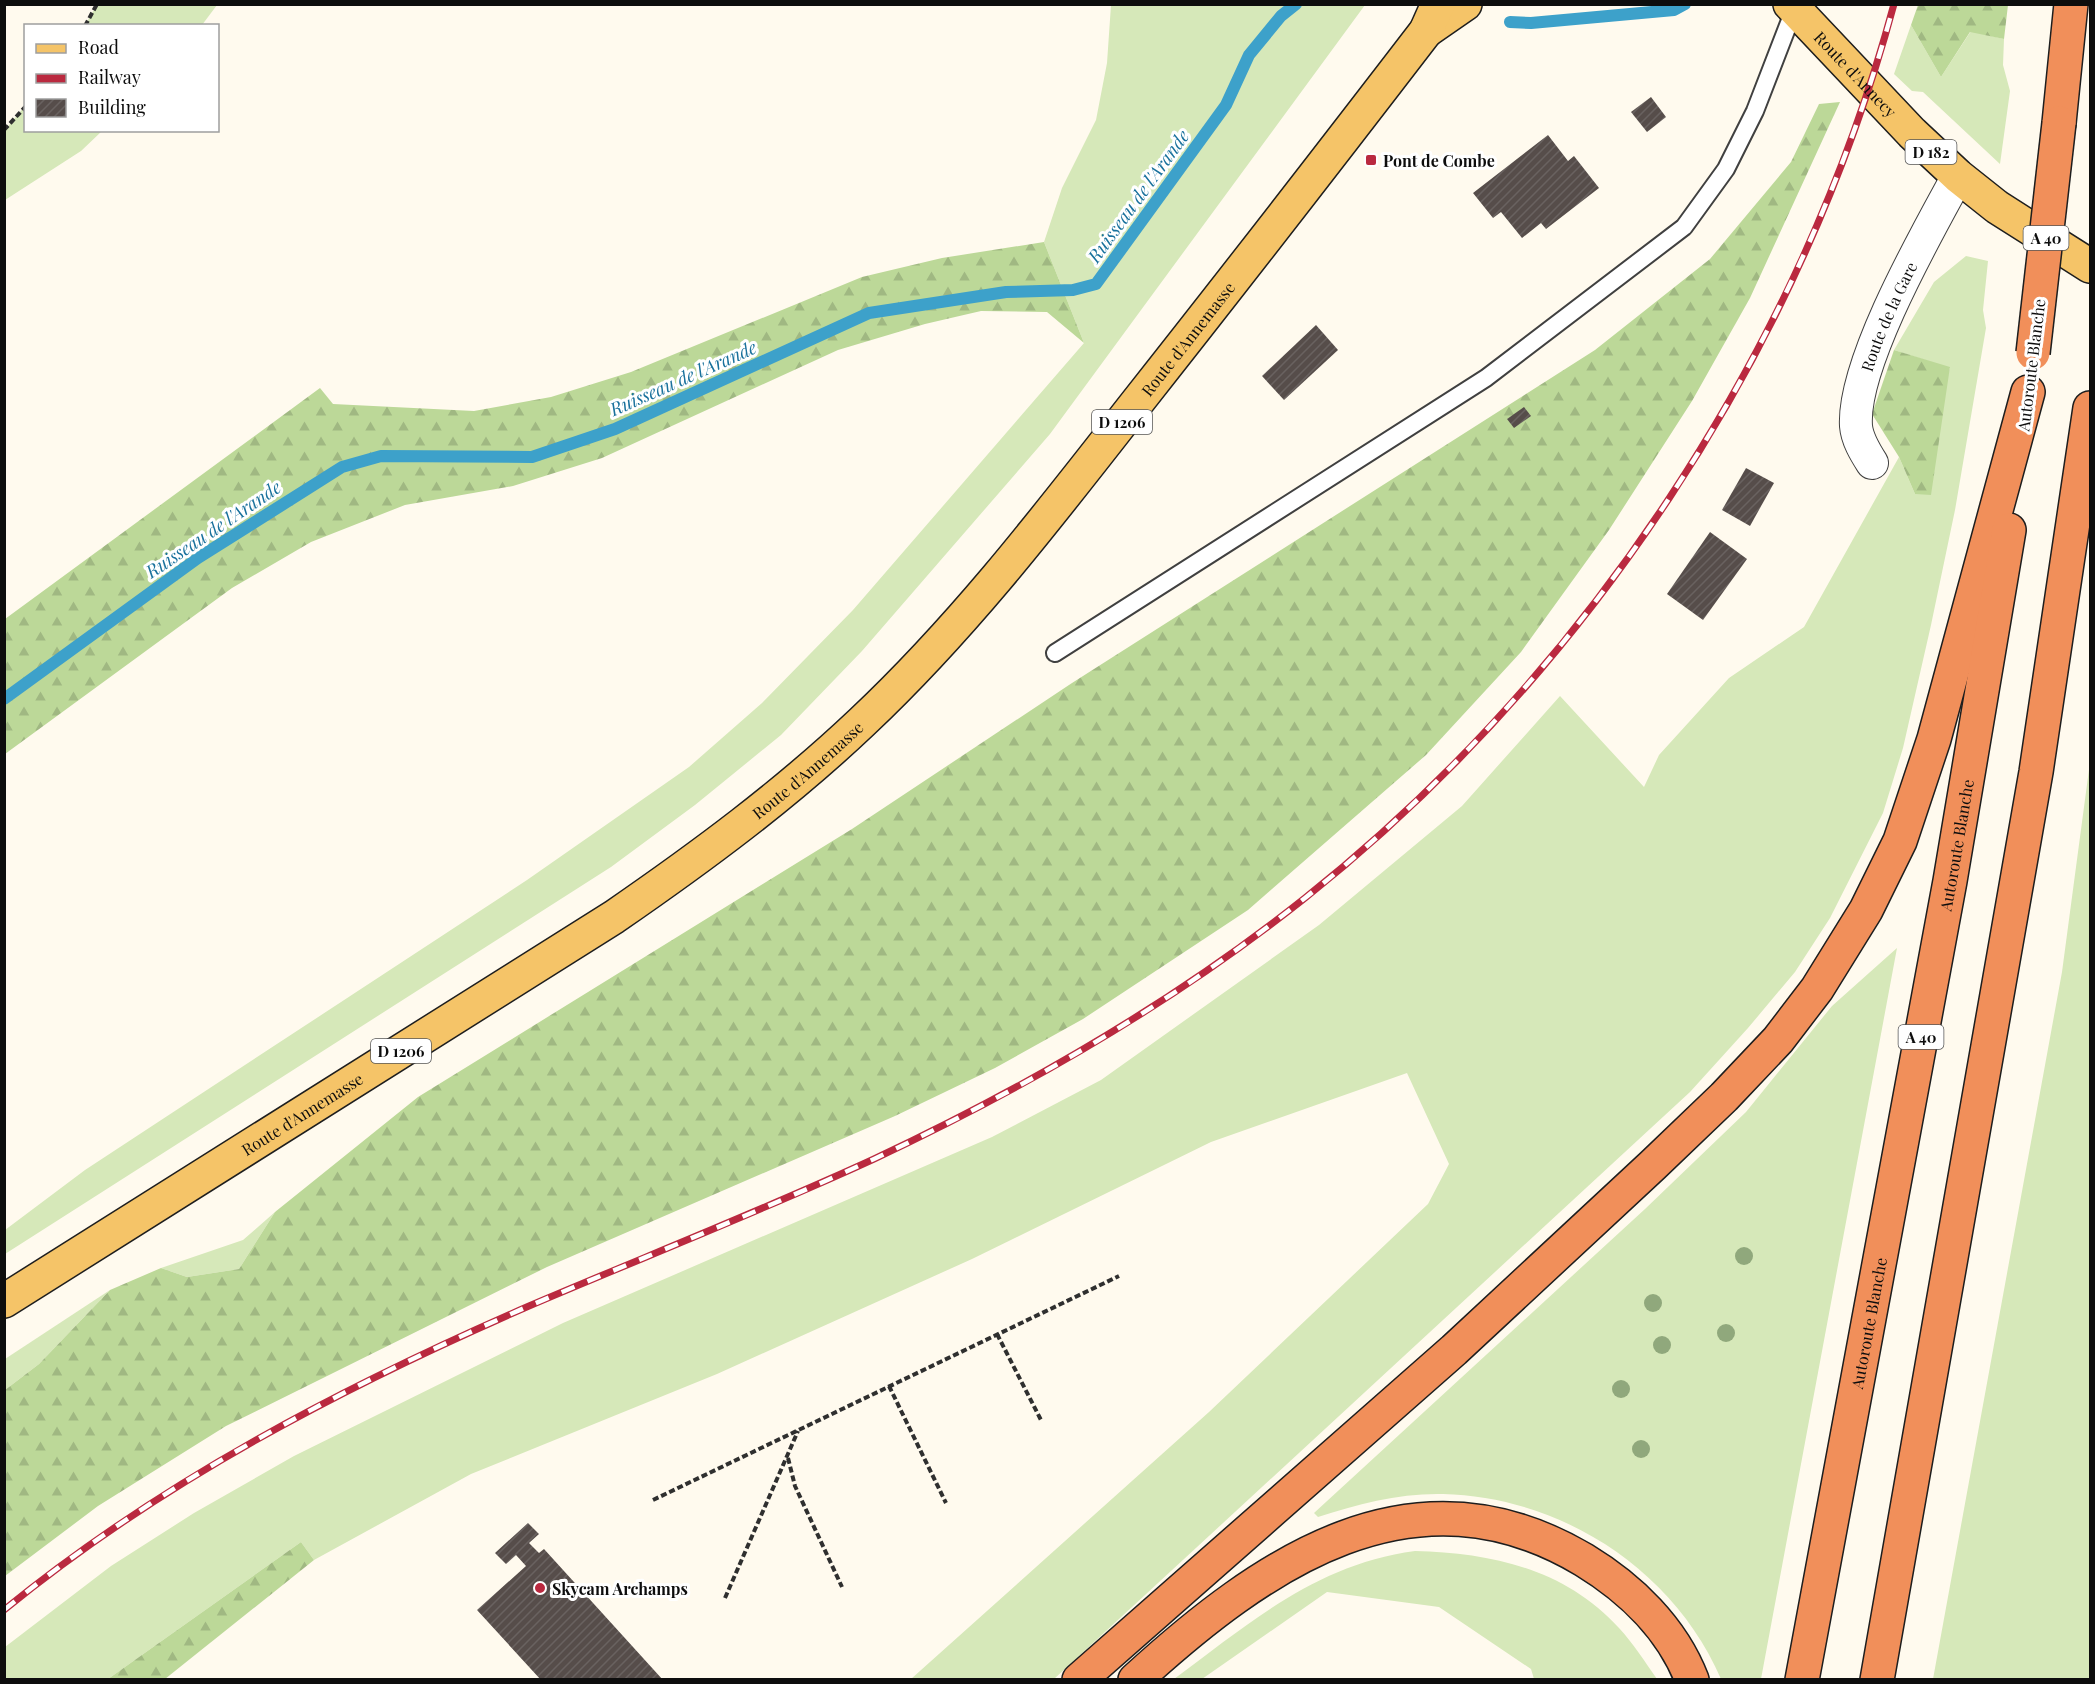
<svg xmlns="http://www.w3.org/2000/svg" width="2095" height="1684" viewBox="0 0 2095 1684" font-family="'Playfair Display',serif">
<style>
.grass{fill:#d6e8b9}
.forest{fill:url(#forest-firs)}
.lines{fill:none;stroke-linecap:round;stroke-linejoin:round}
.stream{stroke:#3da1ca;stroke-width:12}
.building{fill:url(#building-hatch)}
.service-casing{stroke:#404040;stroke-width:20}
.minor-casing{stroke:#404040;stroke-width:34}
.primary-casing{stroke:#1e1e1e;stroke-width:36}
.motorway-casing{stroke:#1e1e1e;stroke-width:36}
.path{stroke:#2f2f2f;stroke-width:4;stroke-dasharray:6 3;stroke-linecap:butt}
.service{stroke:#fff;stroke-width:16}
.minor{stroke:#fff;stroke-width:32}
.primary{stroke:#f5c468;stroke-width:33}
.motorway{stroke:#f18f5a;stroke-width:33}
.rail-casing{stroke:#ba293f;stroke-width:7}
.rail{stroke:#fff;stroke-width:4.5;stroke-dasharray:14;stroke-linecap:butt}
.motorway-bridge-casing{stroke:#1e1e1e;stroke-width:36;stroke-linecap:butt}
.motorway-bridge{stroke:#f18f5a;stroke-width:33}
.tree{fill:#90a87c}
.poi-dot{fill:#ba293f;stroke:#fff;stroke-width:2}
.labels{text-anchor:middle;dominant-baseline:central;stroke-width:6;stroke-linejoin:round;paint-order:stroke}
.shield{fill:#fff;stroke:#565656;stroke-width:1.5}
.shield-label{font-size:15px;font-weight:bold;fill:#0d0d0d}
.street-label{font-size:16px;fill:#0d0d0d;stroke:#fff}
.poi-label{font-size:16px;font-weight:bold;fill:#0d0d0d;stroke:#fff;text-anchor:start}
.water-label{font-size:18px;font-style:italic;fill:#19719c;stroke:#fff}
</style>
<defs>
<pattern id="forest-firs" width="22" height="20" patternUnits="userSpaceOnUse" patternTransform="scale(1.5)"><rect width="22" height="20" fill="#bcd898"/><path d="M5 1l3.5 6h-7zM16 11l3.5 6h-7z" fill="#a0b882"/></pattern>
<pattern id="building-hatch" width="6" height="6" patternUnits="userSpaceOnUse" patternTransform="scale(1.5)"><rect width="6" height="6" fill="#564d4a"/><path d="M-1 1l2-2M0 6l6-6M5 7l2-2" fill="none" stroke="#696260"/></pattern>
</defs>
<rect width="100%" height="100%" fill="#fffaee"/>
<g class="grass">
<polygon points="97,5 97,4 217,5 202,25 85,25"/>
<polygon points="1111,5 1365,5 1050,434 862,651 781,735 695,805 611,867 5,1254 5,1230 85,1170 527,880 689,767 762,703 853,610 1084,343 1044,242 1062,188 1096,120 1107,63"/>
<polygon points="1911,25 1941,77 1971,31 2004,39 2003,65 2010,91 2000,164 1923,92 1912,91 1894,74"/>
<polygon points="25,106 26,130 102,131 81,151 5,200 5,130"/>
<polygon points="1966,256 1988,261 1983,310 1986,328 1955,510 1931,625 1903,748 1883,813 1830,918 1795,972 1748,1028 1690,1092 1054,1679 911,1679 1209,1412 1428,1204 1449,1164 1407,1073 1211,1142 972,1259 717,1374 471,1474 314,1560 301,1542 108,1679 5,1680 5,1647 111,1566 194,1513 294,1456 563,1323 992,1137 1101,1080 1319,925 1462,806 1560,696 1644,787 1659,755 1729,678 1804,627 1899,457 1915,494 1950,368 1894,350 1934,282"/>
<polygon points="2090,762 2090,1679 1933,1679 2062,972"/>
<path d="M1897 948 1761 1679H1721C1674 1570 1562 1497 1443 1494 1400 1493 1358 1504 1318 1517L1314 1513 1645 1209 1746 1112 1832 1006Z"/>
<polygon points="275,1212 239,1269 187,1277 161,1268 243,1240"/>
<polygon points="110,1290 39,1364 5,1390 5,1359"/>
<path d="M1415 1551C1492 1553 1565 1569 1619 1628 1633 1643 1645 1662 1657 1679H1534L1531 1669 1439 1607 1327 1592 1202 1679H1174C1251 1622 1317 1564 1415 1551Z"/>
</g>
<g class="forest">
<polygon points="1918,5 2008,5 2004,39 1970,32 1941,77 1911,25"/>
<polygon points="1840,102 1750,298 1692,401 1609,530 1521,652 1426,755 1248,910 1083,1019 995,1068 895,1116 547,1267 226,1426 98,1506 5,1576 5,1390 39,1364 110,1290 161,1268 187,1277 239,1269 275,1212 418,1097 852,829 1072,683 1595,350 1710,259 1791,162 1819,104"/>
<polygon points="1044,242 1084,343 1047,312 981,311 925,324 838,350 602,458 513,486 405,505 311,542 232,588 5,754 5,619 320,388 333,404 474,411 551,397 631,372 862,277 942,258"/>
<polygon points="1894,350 1950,367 1931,495 1915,494 1899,457 1872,414"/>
<polygon points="301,1542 314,1560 165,1679 108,1679"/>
</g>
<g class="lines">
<g class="stream">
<polyline points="1510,22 1531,23 1674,10 1685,4"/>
<polyline points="4,699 198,558 342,467 381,456 532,457 615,429 869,313 1006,292 1073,290 1096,284 1226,105 1249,55 1281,16 1296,4"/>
</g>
</g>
<g class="building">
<polygon points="1651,97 1666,117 1647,132 1631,112"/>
<polygon points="1548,135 1568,161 1574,156 1599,188 1546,229 1541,223 1522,238 1501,212 1493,218 1473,193"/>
<polygon points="1316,325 1338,350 1284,400 1262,376"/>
<polygon points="1524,407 1531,416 1514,428 1507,419"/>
<polygon points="1746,468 1774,483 1750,526 1722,510"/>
<polygon points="1710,532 1747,559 1703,620 1667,594"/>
<polygon points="528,1523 539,1534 529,1543 539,1553 544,1549 663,1680 541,1680 477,1610 526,1566 516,1555 506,1564 495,1553"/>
</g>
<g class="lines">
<g class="service-casing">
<polyline id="service" points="1055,653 1486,378 1684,227 1726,169 1755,111 1794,10"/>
</g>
<g class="minor-casing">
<g id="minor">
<path id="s1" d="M1872 463C1865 452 1857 439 1856 426 1852 364 1927 233 1958 176"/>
</g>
</g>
<g class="primary-casing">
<g id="primary">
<path id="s2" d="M1790 4 1912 133 1958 176 1997 207 2090 266"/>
<polyline points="1426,31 1465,4"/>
<path id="s3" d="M4 1301 614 917C701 857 785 795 862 722 964 626 1049 515 1135 405 1233 281 1330 156 1426 31L1438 4"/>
</g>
</g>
<g class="motorway-casing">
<g id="motorway">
<polyline points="2059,123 2071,4"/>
<polyline points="1079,1680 1454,1350 1653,1165 1724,1097 1778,1040 1817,989 1866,910 1900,841 1934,739 2028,392"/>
<path d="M1135 1680C1263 1563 1413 1458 1584 1560 1630 1588 1672 1628 1692 1680"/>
<path id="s4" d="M1802 1680 1950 881 2009 530"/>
<polyline points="1877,1680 2036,772 2090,408"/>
</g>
</g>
<g class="path">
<polyline points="85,26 97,4"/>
<polyline points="4,130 26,106"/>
<polyline points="997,1334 1042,1422"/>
<polyline points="889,1386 946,1503"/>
<polyline points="788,1458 795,1486 842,1587"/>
<polyline points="653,1500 1119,1276"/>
<polyline points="725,1598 798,1431"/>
</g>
<use href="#service" class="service"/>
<use href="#minor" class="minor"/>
<use href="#primary" class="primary"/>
<use href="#motorway" class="motorway"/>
<g class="rail-casing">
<path id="rail" d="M4 1610C162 1481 343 1387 529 1306 644 1257 761 1211 874 1159 1027 1087 1173 1003 1305 898 1586 674 1800 352 1894 4"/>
</g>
<use href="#rail" class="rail"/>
<g class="motorway-bridge-casing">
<polyline id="motorway-bridge" points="2033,353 2059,123"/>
</g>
<use href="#motorway-bridge" class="motorway-bridge"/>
</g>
<g class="tree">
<circle cx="1744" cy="1256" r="9"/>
<circle cx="1653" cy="1303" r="9"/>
<circle cx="1726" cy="1333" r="9"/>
<circle cx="1662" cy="1345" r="9"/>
<circle cx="1621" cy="1389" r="9"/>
<circle cx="1641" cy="1449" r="9"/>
</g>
<g class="poi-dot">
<rect x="1365" y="154" width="12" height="12" rx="3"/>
<circle cx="540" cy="1588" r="6"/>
</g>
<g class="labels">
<g class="shield">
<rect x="1905.5" y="140" width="51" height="24" rx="4.5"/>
<rect x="2023.5" y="226" width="45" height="24" rx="4.5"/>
<rect x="1092" y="410" width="60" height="24" rx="4.5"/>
<rect x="1898.5" y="1025" width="45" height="24" rx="4.5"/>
<rect x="371" y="1039" width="60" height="24" rx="4.5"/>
</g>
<g class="shield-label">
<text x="1931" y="152">D 182</text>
<text x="2046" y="238">A 40</text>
<text x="1122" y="422">D 1206</text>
<text x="1921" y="1037">A 40</text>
<text x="401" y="1051">D 1206</text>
</g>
<g class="street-label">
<text stroke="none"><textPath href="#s2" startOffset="96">Route d'Annecy</textPath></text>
<text stroke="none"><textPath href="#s1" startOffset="156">Route de la Gare</textPath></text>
<text stroke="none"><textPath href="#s3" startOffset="1540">Route d'Annemasse</textPath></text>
<text transform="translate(2031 365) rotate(-83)">Autoroute Blanche</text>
<text stroke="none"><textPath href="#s3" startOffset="964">Route d'Annemasse</textPath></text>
<text stroke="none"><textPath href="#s4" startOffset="849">Autoroute Blanche</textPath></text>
<text stroke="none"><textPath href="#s3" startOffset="352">Route d'Annemasse</textPath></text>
<text stroke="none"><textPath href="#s4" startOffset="363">Autoroute Blanche</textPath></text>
</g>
<g class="poi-label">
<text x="1383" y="160">Pont de Combe</text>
<text x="552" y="1588">Skycam Archamps</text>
</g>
<g class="water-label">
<text transform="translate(1138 196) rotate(-54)">Ruisseau de l'Arande</text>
<text transform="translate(683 378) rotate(-24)">Ruisseau de l'Arande</text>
<text transform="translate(213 529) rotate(-34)">Ruisseau de l'Arande</text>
</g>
</g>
<rect width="2095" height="1684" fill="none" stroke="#0d0d0d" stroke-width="12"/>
<rect x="24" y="24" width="195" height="108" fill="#ffffff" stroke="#9e9e9e" stroke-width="1.5"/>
<rect x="36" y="44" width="30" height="9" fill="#f5c468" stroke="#9e9e9e" stroke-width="1.5"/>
<text x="78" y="54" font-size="18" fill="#0d0d0d">Road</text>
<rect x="36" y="74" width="30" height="9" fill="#ba293f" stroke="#9e9e9e" stroke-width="1.5"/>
<text x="78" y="84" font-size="18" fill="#0d0d0d">Railway</text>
<rect x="36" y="99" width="30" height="18" fill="url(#building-hatch)" stroke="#9e9e9e" stroke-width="1.5"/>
<text x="78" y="114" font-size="18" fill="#0d0d0d">Building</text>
</svg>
